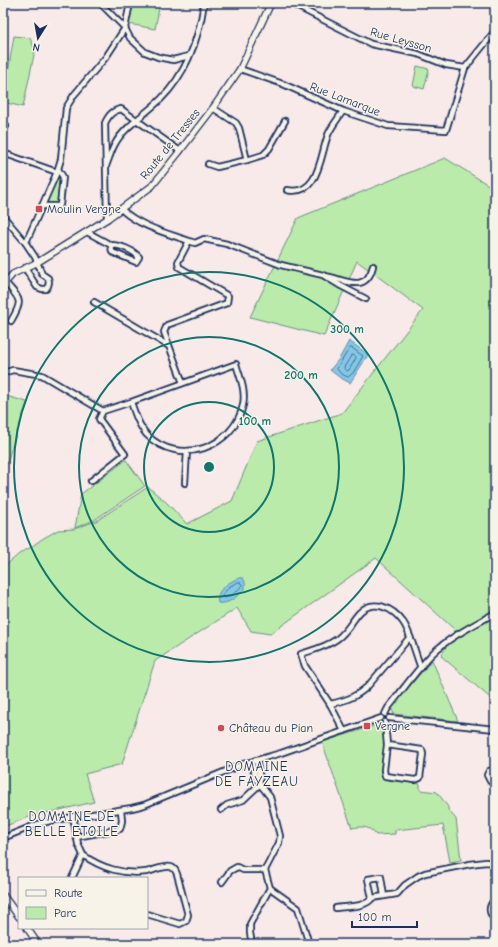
<svg xmlns="http://www.w3.org/2000/svg" width="498" height="947" viewBox="0 0 498 947" font-family="'Comic Neue',sans-serif">
<style>
.green{fill:#baebaa;stroke:#6a8d84}
.water{fill:#84c8e5;stroke:#5a8baf}
.lines{fill:none;stroke-linecap:round;stroke-linejoin:round}
.shore{stroke:#456c94;stroke-width:1}
.minor-casing{stroke:#1b2f5e;stroke-width:8}
.tertiary-casing{stroke:#1b2f5e;stroke-width:8}
.minor{stroke:#f7f3e8;stroke-width:4.5}
.tertiary{stroke:#f7f3e8;stroke-width:5.5}
.ring{fill:none;stroke:#0f766e;stroke-width:2}
.poi-dot{fill:#d1495b;stroke:#f7f3e8;stroke-width:1.5}
.labels{text-anchor:middle;dominant-baseline:central;stroke-width:3;stroke-linejoin:round;paint-order:stroke}
.street-label{font-size:12px;fill:#1b2f5e;stroke:#f7f3e8}
.poi-label{font-size:12px;fill:#1b2f5e;stroke:#f7f3e8;text-anchor:start}
.neighbourhood-label{font-size:13px;letter-spacing:1px;fill:#1b2f5e;stroke:#f7f3e8}
.centre{fill:#0f766e;stroke:#f7f3e8;stroke-width:2}
.ring-label{font-size:12px;text-anchor:middle;font-weight:bold;fill:#0f766e;stroke:#f7f3e8;stroke-width:3;stroke-linejoin:round;paint-order:stroke}
</style>
<rect width="100%" height="100%" fill="#f7eae8"/>
<filter id="ink" filterUnits="userSpaceOnUse"><feTurbulence type="fractalNoise" baseFrequency=".025" numOctaves="2"/><feDisplacementMap in="SourceGraphic" scale="8" xChannelSelector="R" yChannelSelector="G"/><feConvolveMatrix kernelMatrix="1 2 1 2 8 2 1 2 1" color-interpolation-filters="sRGB"/></filter>
<g filter="url(#ink)">
<g class="green">
<polygon points="133,3 160,3 155,29 129,24"/>
<polygon points="14,36 30,38 35,50 23,107 3,102"/>
<polygon points="417,66 429,69 424,89 413,86"/>
<polygon points="445,158 495,189 495,702 441,656 455,630 376,558 270,634 251,631 237,608 155,661 122,764 85,774 94,802 29,817 3,827 3,568 19,554 31,547 42,539 58,530 74,529 96,521 148,487 166,502 187,524 232,501 257,441 342,413 423,310 357,261 324,336 250,317 298,218"/>
<polygon points="60,178 61,179 59,204 48,204 47,202 57,179"/>
<polygon points="3,395 27,402 6,465 3,464"/>
<polygon points="126,460 145,486 94,520 75,528 81,494"/>
<polygon points="432,660 458,721 394,714 391,708"/>
<path d="M377 725 383 726 385 740 381 772 383 777 388 780 420 784V790L437 792 448 807V810L456 819 461 860 450 862 443 825 395 830V834L376 835C369 826 362 826 352 828L322 742Z"/>
</g>
<g class="water">
<polygon points="349,341 365,352 368,355 350,383 339,377 330,370 339,359"/>
<path d="M239 578H243L245 582V589C237 596 229 605 218 603 215 590 229 582 239 578Z"/>
</g>
<g class="lines">
<g class="shore">
<polygon points="350,348 352,348 363,356 353,373 348,377 341,374 337,369"/>
<polygon points="352,355 355,356 356,358 349,370 346,371 344,368"/>
<path d="M239 582 241 583 242 585C238 591 230 598 223 598L222 595 229 587Z"/>
</g>
<g class="minor-casing">
<g id="minor">
<polyline points="3,3 4,3"/>
<polyline points="100,3 125,28 130,38 145,52 158,57 173,60 189,56"/>
<polyline points="290,3 371,44 418,54 446,65 465,68"/>
<polyline points="240,69 283,84 343,111 388,126 446,130 465,68 495,31"/>
<polyline points="213,108 236,123 239,128 247,160 263,155 269,149 285,121"/>
<polyline points="3,126 6,126"/>
<polyline points="3,153 57,172"/>
<polyline points="208,164 217,167 247,160"/>
<path d="M106 166C109 159 111 151 115 144 124 127 147 113 161 99 187 73 199 38 204 3"/>
<path d="M287 190C319 197 320 156 328 135 331 127 338 119 343 111"/>
<polyline points="42,206 59,206 60,205 63,177 58,169"/>
<path d="M121 209C139 226 166 233 189 241L195 243 204 239 227 244 281 265 323 275 341 286 366 299"/>
<polyline points="3,216 25,242"/>
<path d="M107 219 105 123C109 115 112 111 121 109L180 151"/>
<path d="M87 232 111 245 112 252 136 262 139 257C133 250 120 245 111 245"/>
<polyline points="25,268 37,287 42,289 46,289 48,286 49,282 48,278 42,274 35,257 25,242 27,240 57,172 61,159 66,108 74,95 106,57 125,28 130,3"/>
<path d="M325 276C345 279 366 295 373 266"/>
<path d="M5 282C20 300 24 299 11 321"/>
<polyline points="94,302 169,346"/>
<polyline points="3,373 13,370 42,375 103,411 99,419 125,454 91,481"/>
<polyline points="183,383 164,332 167,325 227,303 228,296 179,267 178,262 189,241"/>
<path d="M103 411 131 402 236 364C240 377 246 391 243 405 234 448 179 467 147 435 139 426 135 414 131 402"/>
<polyline points="185,483 187,451"/>
<path d="M330 704C345 701 356 697 367 687L410 637"/>
<path d="M385 714 388 708C402 691 418 668 433 653 451 636 474 625 495 613"/>
<polyline points="389,718 495,729"/>
<polyline points="385,722 387,745 384,770 385,776 415,780 420,778 423,754 422,750 387,745"/>
<path d="M344 731 330 704 305 666 301 654C313 650 326 647 337 639 347 632 351 622 359 613 373 598 393 608 403 622 410 631 416 656 421 668"/>
<polyline points="256,760 260,778 259,785"/>
<polyline points="251,762 256,779 270,797 280,836 279,843 265,870 270,888 298,908 309,944"/>
<polyline points="495,769 489,771 487,775 490,781 495,784"/>
<polyline points="221,810 227,805 243,800 259,785"/>
<polyline points="76,837 120,829 122,821 121,810"/>
<polyline points="3,838 38,824 54,820 132,808 144,805 243,764 281,753 381,718"/>
<path d="M83 855C101 868 124 875 146 872 153 871 164 865 171 867 174 868 176 871 177 874L188 915 186 921 180 924 147 914"/>
<polyline points="72,878 83,855 78,844 73,816"/>
<polyline points="222,882 230,871 237,867 243,870 265,870"/>
<polyline points="372,898 368,879 381,877 384,896"/>
<path d="M495 902 492 903C488 909 490 915 495 919"/>
<path d="M336 908C346 906 366 908 372 898L397 894 405 885 418 876 425 873 470 864 486 862 495 863"/>
<polyline points="252,944 250,933 250,924 270,888"/>
</g>
</g>
<g class="tertiary-casing">
<g id="tertiary">
<polyline points="3,285 13,274 38,262 107,219 152,186 180,151 213,108 240,69 271,3"/>
<polyline points="3,895 19,917"/>
<polyline points="27,928 38,944"/>
</g>
</g>
<use href="#minor" class="minor"/>
<use href="#tertiary" class="tertiary"/>
</g>
</g>
<g class="ring">
<circle cx="209" cy="467" r="65"/>
<circle cx="209" cy="467" r="130"/>
<circle cx="209" cy="467" r="195"/>
</g>
<g class="poi-dot">
<rect x="35" y="205" width="8" height="8" rx="2"/>
<rect x="363" y="722" width="8" height="8" rx="2"/>
<circle cx="221" cy="728" r="4"/>
</g>
<g class="labels">
<g class="street-label">
<text transform="translate(401 40) rotate(16)">Rue Leysson</text>
<text transform="translate(345 99) rotate(21)">Rue Lamarque</text>
<text transform="translate(170 144) rotate(-51)">Route de Tresses</text>
</g>
<g class="poi-label">
<text x="47" y="209">Moulin Vergne</text>
<text x="375" y="726">Vergne</text>
<text x="229" y="728">Château du Pian</text>
</g>
<g class="neighbourhood-label">
<text x="257" y="766">DOMAINE<tspan x="257" dy="15">DE FAYZEAU</tspan></text>
<text x="72" y="816">DOMAINE DE<tspan x="72" dy="15">BELLE ETOILE</tspan></text>
</g>
</g>
<circle cx="209" cy="467" r="6" class="centre"/>
<g class="ring-label">
<text x="347" y="333">300 m</text>
<text x="301" y="379">200 m</text>
<text x="255" y="425">100 m</text>
</g>
<rect width="498" height="947" fill="none" stroke="#f7f3e8" stroke-width="16"/>
<rect x="8" y="8" width="482" height="931" fill="none" stroke="#1b2f5e" stroke-width="1.5" filter="url(#ink)"/>
<rect x="18" y="877" width="130" height="52" fill="#f7f3e8" stroke="#9fa5b1"/>
<rect x="26" y="890" width="20" height="6" fill="#f7f3e8" stroke="#9fa5b1"/>
<text x="54" y="897" font-size="12" fill="#1b2f5e">Route</text>
<rect x="26" y="907" width="20" height="12" fill="#baebaa" stroke="#9fa5b1"/>
<text x="54" y="917" font-size="12" fill="#1b2f5e">Parc</text>
<g transform="translate(38 38) rotate(191)" stroke="#f7f3e8" stroke-width="3" paint-order="stroke">
<path d="M0-3L7 15L0 10L-7 15Z" fill="#1b2f5e"/>
<text y="-6" font-size="11" font-weight="bold" text-anchor="middle" fill="#1b2f5e">N</text>
</g>
<path d="M352 921v6h65v-6" fill="none" stroke="#1b2f5e" stroke-width="2"/>
<text x="358" y="921" font-size="12" fill="#1b2f5e" stroke="#f7f3e8" stroke-width="3" paint-order="stroke">100 m</text>
</svg>
